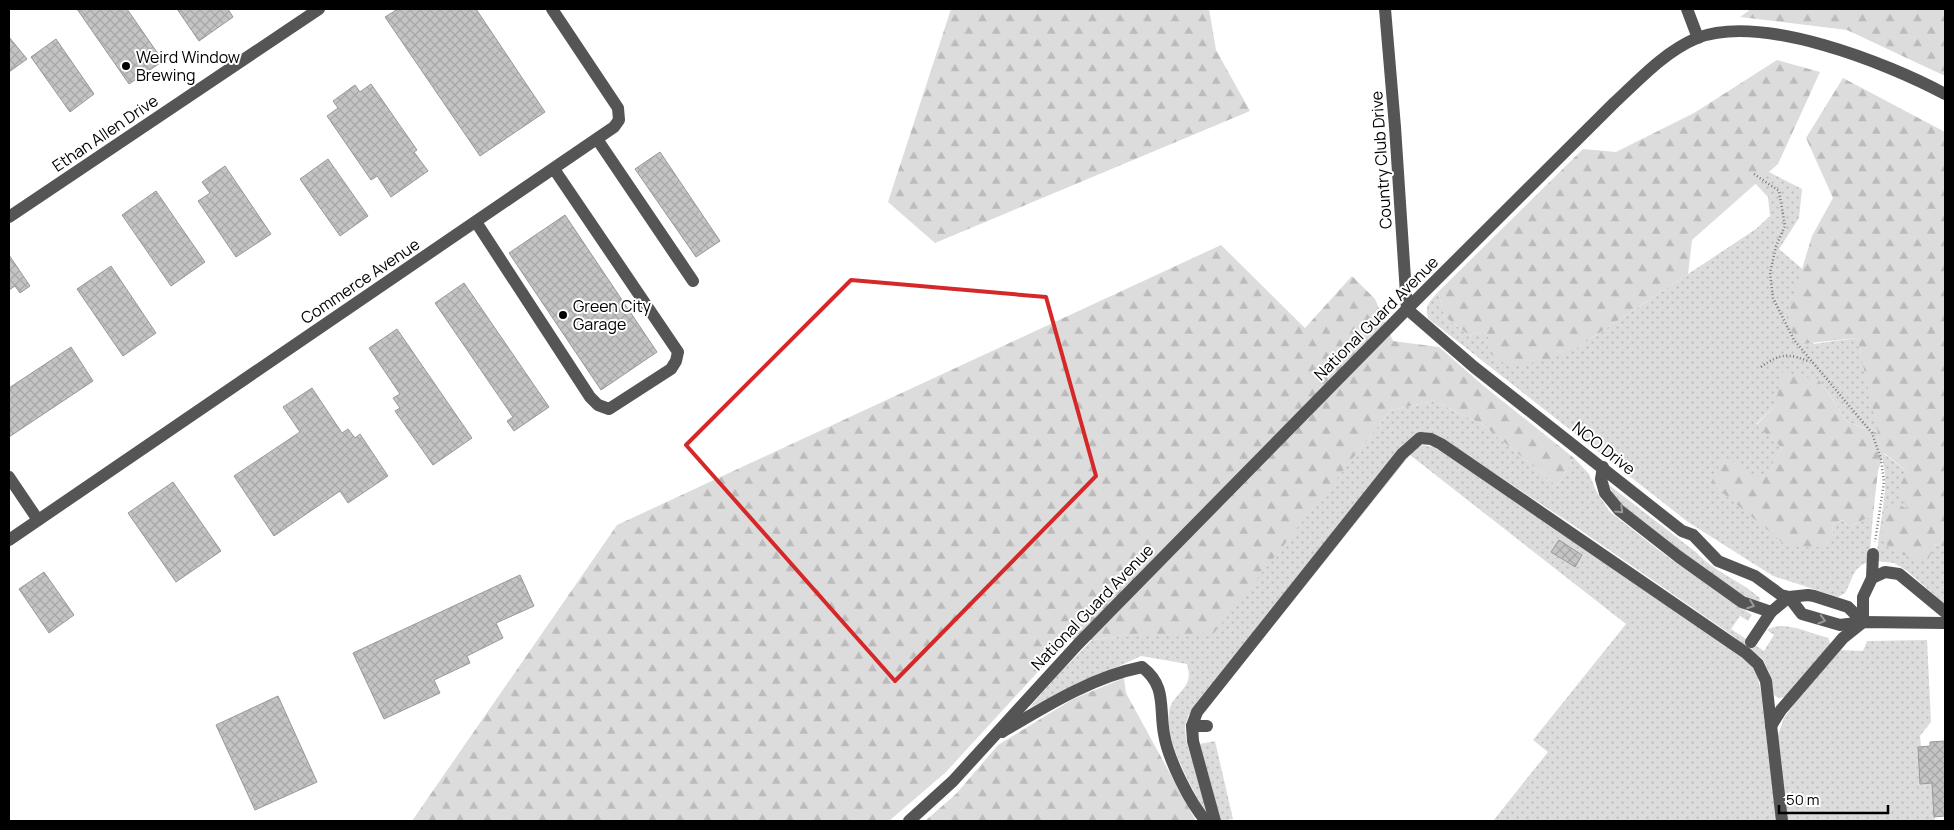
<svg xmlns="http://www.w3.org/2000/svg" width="1954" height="830" viewBox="0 0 1954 830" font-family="Manrope,sans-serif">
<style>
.grass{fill:url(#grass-dots);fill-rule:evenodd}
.forest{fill:url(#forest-firs)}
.building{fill:url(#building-cross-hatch);stroke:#999}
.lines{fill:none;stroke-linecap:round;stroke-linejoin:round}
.path{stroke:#777;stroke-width:2.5;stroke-dasharray:1 2.5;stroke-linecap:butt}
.minor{stroke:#555;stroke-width:12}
.oneway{stroke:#999}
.marked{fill:none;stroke:#d62828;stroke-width:4;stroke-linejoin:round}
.poi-dot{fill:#000;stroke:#fff;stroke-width:2}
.labels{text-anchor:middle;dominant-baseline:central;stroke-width:4;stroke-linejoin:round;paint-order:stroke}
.poi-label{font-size:16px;fill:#000;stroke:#fff;text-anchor:start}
.street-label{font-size:16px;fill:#000;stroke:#fff}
</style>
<defs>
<pattern id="grass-dots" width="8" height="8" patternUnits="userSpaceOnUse" patternTransform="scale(1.25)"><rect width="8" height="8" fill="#dcdcdc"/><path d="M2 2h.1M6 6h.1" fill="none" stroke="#bbb" stroke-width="1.8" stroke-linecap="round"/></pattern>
<pattern id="forest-firs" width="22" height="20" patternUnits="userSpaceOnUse" patternTransform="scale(1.25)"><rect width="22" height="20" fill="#dcdcdc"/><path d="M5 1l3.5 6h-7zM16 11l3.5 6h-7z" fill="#bbb"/></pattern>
<pattern id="building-cross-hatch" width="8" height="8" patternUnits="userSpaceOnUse" patternTransform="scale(1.25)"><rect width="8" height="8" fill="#c4c4c4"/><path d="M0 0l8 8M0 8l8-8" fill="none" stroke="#a7a7a7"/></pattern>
</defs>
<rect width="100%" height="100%" fill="#fff"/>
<g class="grass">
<path d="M1769 172 1802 189 1799 218 1779 249 1813 278V344L1857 338 1879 433 1848 422 1819 380 1775 406 1756 424 1782 448 1763 481 1724 457 1833 537 1832 525 1842 520 1849 527 1873 515 1869 562C1852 567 1853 580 1845 593L1838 597 1773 576 1688 522 1429 319C1423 307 1430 301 1438 292L1445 317 1469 335 1479 332 1486 334 1490 340 1575 349 1756 229 1770 216 1768 197 1752 180Z"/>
<path d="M1434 401 1482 424 1557 486 1574 458 1589 474 1597 493 1610 512 1665 555 1752 615 1748 621 1740 616 1731 629 1764 651 1774 635 1767 630C1781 620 1806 632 1822 636L1828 638 1831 645 1787 697 1779 698 1774 695 1769 672 1763 659 1729 633 1573 525 1441 438 1404 444 1188 716 1185 727 1186 740 1208 815C1193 792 1159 732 1171 705 1175 696 1186 689 1188 680 1190 676 1188 668 1187 664L1141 656 1029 708 1057 676 1092 640 1118 637 1263 570 1391 410Z"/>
<path d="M1423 445 1434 447 1588 550 1749 663 1757 673 1761 693 1777 821H1493L1548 752 1533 740 1626 624 1410 455 1205 711 1414 449ZM1559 540 1582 555 1574 567 1551 552Z"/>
<path d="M1883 453 1907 471 1911 512 1926 562 1935 544 1945 548V604L1906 570 1894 563 1877 561C1877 533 1886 505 1885 476 1885 468 1881 460 1883 453Z"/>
<path d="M1609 485 1697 553C1713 571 1741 581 1760 598L1759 601C1732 598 1647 525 1621 505L1614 496Z"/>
<polygon points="1927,640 1931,722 1920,736 1921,746 1918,747 1920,784 1932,783 1935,821 1787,821 1778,735 1784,718 1803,692 1839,650 1863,651 1867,641"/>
<polygon points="1215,741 1233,819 1221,821 1200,744"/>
</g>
<g class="forest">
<polygon points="951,9 1209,9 1216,50 1250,111 935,243 888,202"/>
<polygon points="1751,9 1945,9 1945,76 1847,30 1740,17"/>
<polygon points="1777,60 1820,72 1778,164 1692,240 1688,274 1575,349 1551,359 1509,367 1487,351 1490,340 1486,334 1479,332 1469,335 1445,317 1438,292 1583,149 1616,152 1694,113"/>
<polygon points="1843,78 1945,132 1945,548 1935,544 1927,562 1894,552 1881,539 1885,509 1895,502 1910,511 1897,492 1907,471 1884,453 1878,471 1873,515 1849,527 1842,520 1832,525 1833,537 1830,547 1788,547 1711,483 1724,457 1763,480 1782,448 1756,425 1775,406 1782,372 1819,380 1848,422 1878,433 1857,338 1801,344 1790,328 1790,309 1812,236 1833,198 1806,138"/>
<polygon points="1221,245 1305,328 1352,276 1375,299 1393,341 1439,347 1485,387 1574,458 1557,486 1482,424 1434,401 1391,410 1214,633 1118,637 1092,640 1068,639 946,772 889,821 412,821 617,525"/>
<polygon points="1124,678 1126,693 1196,821 925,821 956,794 998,745 1073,699"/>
</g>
<g class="building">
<polygon points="77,9 127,9 163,61 129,84"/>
<polygon points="177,9 228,9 233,17 199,41"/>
<polygon points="398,9 476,9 545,112 480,156 385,17"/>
<polygon points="9,37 27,59 9,72"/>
<polygon points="56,39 94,94 70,112 31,57"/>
<polygon points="371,84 417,150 414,152 428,171 391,197 377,176 371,180 327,116 338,108 333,101 355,85 360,92"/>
<polygon points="660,152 720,241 696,257 635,169"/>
<polygon points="328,159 368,216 340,236 300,179"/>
<polygon points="225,166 271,234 236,257 198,201 210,193 202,182"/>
<polygon points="156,191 205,262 171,286 122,215"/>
<polygon points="565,215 657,352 601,390 509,253"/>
<polygon points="9,255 30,286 20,293 15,286 9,290"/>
<polygon points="111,266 156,333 123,356 77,289"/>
<polygon points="464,283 549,407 514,431 507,421 513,417 435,303"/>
<polygon points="397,329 472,438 433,465 395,411 400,408 393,398 400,394 369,348"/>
<polygon points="71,347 93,381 9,437 9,388"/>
<polygon points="312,388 342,433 348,429 355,438 360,434 388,476 348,503 340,491 274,536 234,476 300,432 283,407"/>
<polygon points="173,482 221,551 176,582 128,513"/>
<polygon points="1559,540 1582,555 1575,567 1551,552"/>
<polygon points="44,572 74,615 49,633 19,589"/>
<polygon points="520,575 534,606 496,623 503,638 467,656 470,663 434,680 440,693 384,719 353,653"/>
<polygon points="278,696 317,782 255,810 216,725"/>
<polygon points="1945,741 1945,816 1934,817 1932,783 1920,784 1918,747 1930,746 1930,742"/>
</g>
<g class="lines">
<g class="path">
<polyline points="1754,174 1779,191 1785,226 1776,246 1770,273 1773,298 1794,340 1872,433 1881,459 1884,482 1875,542"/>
<path d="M1761 367C1780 353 1789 353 1810 362"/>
</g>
<g class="minor">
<polyline points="1385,9 1395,127 1407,309"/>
<polyline points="1687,9 1698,38"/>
<polyline points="597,139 693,281"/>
<polyline points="9,217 319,9"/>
<polyline points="476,222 590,397 598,405 609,409 671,369 676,361 678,352 554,169"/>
<polyline points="1407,309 1474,367 1682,531 1693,535 1718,561 1755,576 1781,595 1789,597 1808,595 1814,596 1848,607 1863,622"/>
<polyline points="1603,467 1601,479 1605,493 1619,510 1679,557 1742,602 1771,612"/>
<polyline points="9,477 38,520"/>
<polyline points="9,540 614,127 619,120 618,108 552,9"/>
<polyline points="1872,578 1873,554"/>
<polyline points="1789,597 1802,614 1840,625 1863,622 1945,623"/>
<polyline points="1863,622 1863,597 1872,578 1885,572 1899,574 1945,612"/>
<polyline points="1751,642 1771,612 1789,597"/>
<polyline points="1192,726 1207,726"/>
<polyline points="1771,726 1781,710 1843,638 1863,622"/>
<path d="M1002 732C1046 706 1092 677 1142 667 1167 686 1159 707 1164 734 1168 759 1190 803 1206 821"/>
<path d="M909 821 953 781 1078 644 1407 309 1613 104C1639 80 1664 52 1697 38 1762 13 1887 63 1945 94"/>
<polyline points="1215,821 1193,741 1192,726 1197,712 1402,454 1420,438 1431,439 1441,444 1746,653 1758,664 1766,681 1782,821"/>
</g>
</g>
<defs><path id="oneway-chevron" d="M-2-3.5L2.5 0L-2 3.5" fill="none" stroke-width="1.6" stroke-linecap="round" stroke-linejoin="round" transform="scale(1.25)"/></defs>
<g class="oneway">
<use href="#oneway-chevron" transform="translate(1620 510) rotate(44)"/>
<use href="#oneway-chevron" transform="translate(1751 605) rotate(20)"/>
<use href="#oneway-chevron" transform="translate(1822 620) rotate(16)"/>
</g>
<path class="marked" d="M851 280 1046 297 1096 476 895 681 686 445Z"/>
<g class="poi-dot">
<circle cx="126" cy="66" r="5"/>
<circle cx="563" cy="315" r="5"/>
</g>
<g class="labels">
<g class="poi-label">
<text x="136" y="57">Weird Window<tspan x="136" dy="18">Brewing</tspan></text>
<text x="573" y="306">Green City<tspan x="573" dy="18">Garage</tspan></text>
</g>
<g class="street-label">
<text transform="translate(105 133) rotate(-34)">Ethan Allen Drive</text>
<text transform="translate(1381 160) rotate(-94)">Country Club Drive</text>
<text transform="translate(360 281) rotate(-34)">Commerce Avenue</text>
<text transform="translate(1376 318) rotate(-45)">National Guard Avenue</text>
<text transform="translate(1604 448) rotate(38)">NCO Drive</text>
<text transform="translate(1092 607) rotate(-46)">National Guard Avenue</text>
</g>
</g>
<rect width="1954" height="830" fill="none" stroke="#000000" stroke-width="20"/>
<path d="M1779 805v8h109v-8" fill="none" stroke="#000000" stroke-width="2.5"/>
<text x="1786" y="805" font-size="15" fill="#000000" stroke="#ffffff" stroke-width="4" paint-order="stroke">50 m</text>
</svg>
